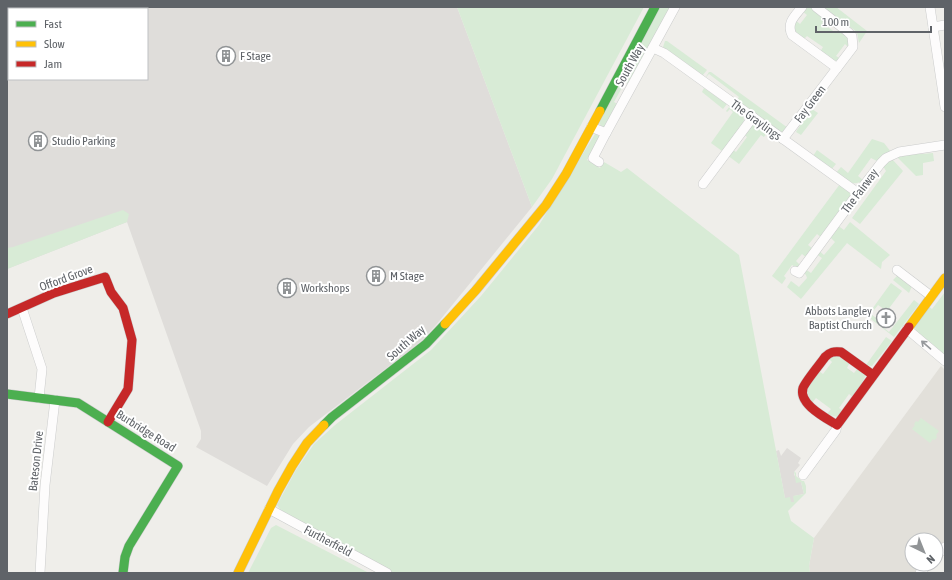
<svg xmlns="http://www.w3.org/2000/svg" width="952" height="580" viewBox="0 0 952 580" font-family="'Asap Condensed',sans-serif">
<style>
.industrial{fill:#dfddda;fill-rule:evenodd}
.education{fill:#e2e0da}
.green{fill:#d8ebd6}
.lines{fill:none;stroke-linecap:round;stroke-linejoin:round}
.street-casing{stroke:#cbcccc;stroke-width:10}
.fast-casing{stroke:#cacacb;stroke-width:10}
.slow-casing{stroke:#cacacb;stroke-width:10}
.jam-casing{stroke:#cacacb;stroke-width:10}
.street{stroke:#fdfcfc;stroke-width:9}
.fast{stroke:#4caf50;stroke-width:9}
.slow{stroke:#ffc107;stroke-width:9}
.jam{stroke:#c62828;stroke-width:9}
.oneway{stroke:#96999c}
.labels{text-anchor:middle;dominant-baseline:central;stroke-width:4;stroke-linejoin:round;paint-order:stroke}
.poi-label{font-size:12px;fill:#5f6368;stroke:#fff;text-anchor:start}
.street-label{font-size:12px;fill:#5f6368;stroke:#fff}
</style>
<rect width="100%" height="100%" fill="#efeeea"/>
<g class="industrial">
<path d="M7 7H457L532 207 436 325 422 340 406 353 309 427 293 444 267 486 196 447 201 439V431L127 222 7 269ZM9 9H147V79H9Z"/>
<polygon points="787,448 801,458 798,463 800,465 794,472 794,475 801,482 804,494 794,496 795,502 791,503 785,498 776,451 779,450 781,456"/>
</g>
<polygon class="education" points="941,366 945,370 945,543 936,552 936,540 912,540 912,564 924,564 916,573 810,573 809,566 814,538"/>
<g class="green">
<polygon points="457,7 644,7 552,179 532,207"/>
<polygon points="660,7 667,7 670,9 629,84 625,82 614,102 619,105 605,127 602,127 599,123"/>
<polygon points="823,7 836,7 867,31 859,43 857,32"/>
<path d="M807 8H812L826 18 822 23 836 33 840 28 848 34 849 48 845 44 836 56 841 59 835 61 820 52 823 47 807 36 803 40C797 35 791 29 795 20L800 24 807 15 802 11Z"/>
<polygon points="665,41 667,41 707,70 702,76 663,47"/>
<polygon points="709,72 711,72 788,128 784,132 780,133 736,101 739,97 709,74 705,78"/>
<polygon points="704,88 727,104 723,109 702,92"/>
<polygon points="730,106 743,116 744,120 742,125 743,126 722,151 711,143 733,112 730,109 727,112 726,111"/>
<polygon points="812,109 818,113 801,135 796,132 797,130"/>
<polygon points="753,125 756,125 758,128 767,133 764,137 761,135 739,164 727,155 732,149 736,152 747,137 743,134"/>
<polygon points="595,134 599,136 599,139 587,160 600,168 604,162 621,172 627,168 739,255 785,498 790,497 791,502 794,502 793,496 804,494 801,482 796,483 794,471 796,473 796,476 802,481 804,481 806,486 806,493 788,511 791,521 814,538 809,566 810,573 393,573 282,512 277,505 296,470 314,444 335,425 431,350 481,296 539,225"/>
<path d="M872 139 884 143 891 152 877 161 871 158 858 176 863 180C853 188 844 179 835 174L841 167 848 173Z"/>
<polygon points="817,150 836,164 831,170 813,156"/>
<polygon points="918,153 922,154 933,153 934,161 923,163 923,175 916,176 897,157"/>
<polygon points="892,159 903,171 860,224 852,218 886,171 883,166"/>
<polygon points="840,184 850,193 851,198 822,238 817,234 808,245 813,249 807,258 802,254 796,261 801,266 797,268 792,265 784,276 786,278 782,284 772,276"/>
<polygon points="123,210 129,214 127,222 7,269 7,248 13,247"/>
<polygon points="850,222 890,255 882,262 881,269 847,243 801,299 787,287 791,281 799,287 807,278 806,275 803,272 805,269 811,273 822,258 816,254 818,250 824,255 835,242 829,236 837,225 844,230"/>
<polygon points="897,276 901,277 912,286 909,293 893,280"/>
<polygon points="891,283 902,291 887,311 878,305 871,314 886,326 884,328 889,332 914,300 919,304 894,337 867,316"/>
<polygon points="945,292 945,353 943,355 916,331 915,327 927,305 932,309"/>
<polygon points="886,337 892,341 872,366 866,365"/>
<polygon points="835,355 850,362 847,368 854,373 858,368 866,375 854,398 849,394 839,408 844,412 837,417 827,414 831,409 816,398 812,403 806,389 819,371 823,374 832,362 828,358"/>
<polygon points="921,418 939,431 936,435 937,437 935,440 933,439 930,443 912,429 915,425 914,424 916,421 918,422"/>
<polygon points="276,525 369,573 248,573 271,528"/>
</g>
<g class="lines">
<g class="street-casing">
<g id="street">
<path d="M802 7C795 16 786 23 792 35L837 68"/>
<polyline points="930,7 945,107"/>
<polyline points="933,27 945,25"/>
<polyline points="653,48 664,53 858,193"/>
<polyline points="591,127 606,133 675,7"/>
<polyline points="783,139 853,47 852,36 848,32 816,7"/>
<polyline points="599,162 593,158 606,133"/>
<polyline points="703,184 753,117"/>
<polyline points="897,270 931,296"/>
<polyline points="795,271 799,273 858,193 881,163 886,158 899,152 945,145"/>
<polyline points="22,308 42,369 39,398"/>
<polyline points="907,329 945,361"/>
<polyline points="803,475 836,430 837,425"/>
<polyline points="269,509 387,573"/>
<polyline points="936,556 945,547"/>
<polyline points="40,573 45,485 55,400"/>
<polyline points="920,573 928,564"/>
</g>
</g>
<g class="fast-casing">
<g id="fast">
<polyline points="600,111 655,7"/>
<polyline points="7,394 78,403 178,466 129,546 125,557 123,573"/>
<polyline points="324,425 332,417 426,344 445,324"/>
</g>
</g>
<g class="slow-casing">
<g id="slow">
<polyline points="445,324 476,290 546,205 566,174 600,111"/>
<polyline points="909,327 945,278"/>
<polyline points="238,573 278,491 292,466 307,443 324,425"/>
</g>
</g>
<g class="jam-casing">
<g id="jam">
<polyline points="7,314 54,293 105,277 111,292 123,308 132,340 128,389 108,422"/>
<path d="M873 375 841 352C834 351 830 352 825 357 821 363 805 382 803 388 798 404 826 418 837 425L909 327"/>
</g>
</g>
<use href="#street" class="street"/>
<use href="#fast" class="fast"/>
<use href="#slow" class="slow"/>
<use href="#jam" class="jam"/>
</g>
<defs><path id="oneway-shaft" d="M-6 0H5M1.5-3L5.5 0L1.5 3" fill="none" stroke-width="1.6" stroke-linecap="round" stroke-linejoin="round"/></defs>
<use class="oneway" href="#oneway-shaft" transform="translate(926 345) rotate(-139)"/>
<defs>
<g id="building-ring" transform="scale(1)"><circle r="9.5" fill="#fff" stroke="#919496" stroke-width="1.5"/><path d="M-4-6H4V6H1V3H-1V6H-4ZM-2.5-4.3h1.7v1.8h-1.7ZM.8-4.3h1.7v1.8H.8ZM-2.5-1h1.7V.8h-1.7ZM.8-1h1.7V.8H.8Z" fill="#919496"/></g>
<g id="church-ring" transform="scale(1)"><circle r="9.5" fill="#fff" stroke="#919496" stroke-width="1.5"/><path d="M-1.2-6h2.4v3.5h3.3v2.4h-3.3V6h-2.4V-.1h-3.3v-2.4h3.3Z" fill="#919496"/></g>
</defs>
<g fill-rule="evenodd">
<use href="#building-ring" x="226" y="56"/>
<use href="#building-ring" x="38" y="141"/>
<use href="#building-ring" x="376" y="276"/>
<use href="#building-ring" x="287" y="288"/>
<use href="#church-ring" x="886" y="318"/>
</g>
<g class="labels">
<g class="poi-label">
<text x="240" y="56">F Stage</text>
<text x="52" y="141">Studio Parking</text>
<text x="390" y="276">M Stage</text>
<text x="301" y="288">Workshops</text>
<text x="872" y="311" text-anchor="end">Abbots Langley<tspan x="872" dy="14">Baptist Church</tspan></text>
</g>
<g class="street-label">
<text transform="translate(630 65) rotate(-61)">South Way</text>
<text transform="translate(810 104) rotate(-53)">Fay Green</text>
<text transform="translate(756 120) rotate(36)">The Graylings</text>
<text transform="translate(860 191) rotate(-53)">The Fairway</text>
<text transform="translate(66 278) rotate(-20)">Offord Grove</text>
<text transform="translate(406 343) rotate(-41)">South Way</text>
<text transform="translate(146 431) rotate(32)">Burbridge Road</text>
<text transform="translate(36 461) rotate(-84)">Bateson Drive</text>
<text transform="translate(328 541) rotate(28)">Furtherfield</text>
</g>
</g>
<rect width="952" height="580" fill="none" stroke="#5f6368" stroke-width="16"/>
<rect x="8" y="8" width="140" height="72" fill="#ffffff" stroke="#bfc1c3"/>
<rect x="16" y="21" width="20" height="6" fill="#4caf50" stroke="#bfc1c3"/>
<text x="44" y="28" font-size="12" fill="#5f6368">Fast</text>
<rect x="16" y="41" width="20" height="6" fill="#ffc107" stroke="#bfc1c3"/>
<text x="44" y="48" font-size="12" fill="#5f6368">Slow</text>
<rect x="16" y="61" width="20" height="6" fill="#c62828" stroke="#bfc1c3"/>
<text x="44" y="68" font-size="12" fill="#5f6368">Jam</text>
<g transform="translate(924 552) rotate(137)"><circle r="19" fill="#ffffff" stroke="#bfc1c3"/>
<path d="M0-3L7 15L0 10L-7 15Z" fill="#919496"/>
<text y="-6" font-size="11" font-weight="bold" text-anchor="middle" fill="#5f6368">N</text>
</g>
<path d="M816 26v6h115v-6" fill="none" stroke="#5f6368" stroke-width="2"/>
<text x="822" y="26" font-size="12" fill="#5f6368" stroke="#ffffff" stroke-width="3" paint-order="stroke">100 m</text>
</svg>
